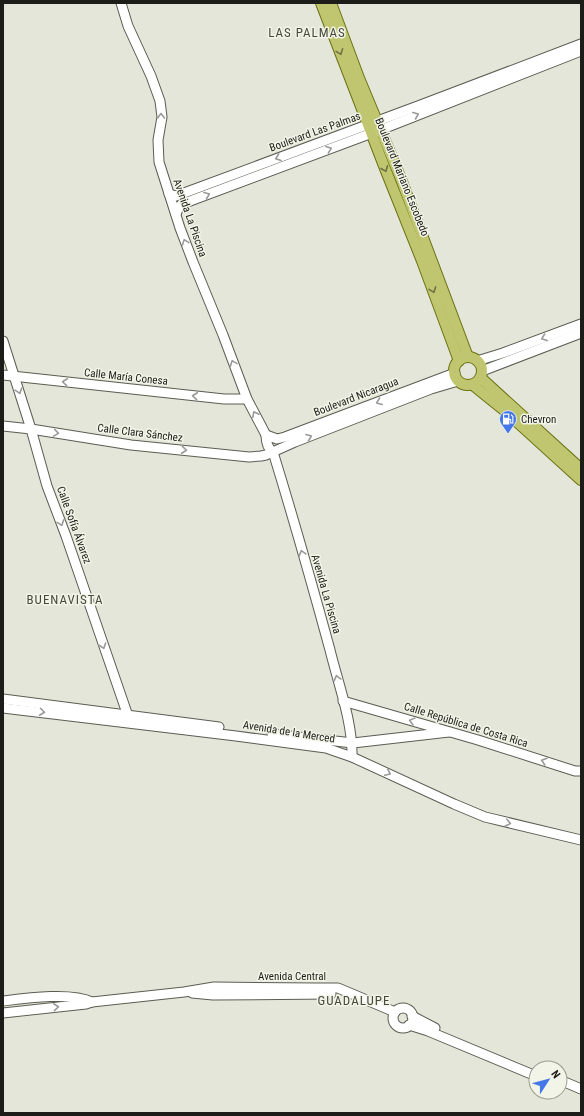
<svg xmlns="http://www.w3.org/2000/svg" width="584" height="1116" viewBox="0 0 584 1116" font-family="'Roboto Condensed',sans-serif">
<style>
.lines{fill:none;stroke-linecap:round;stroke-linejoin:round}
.secondary-casing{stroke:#5b5d52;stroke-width:11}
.primary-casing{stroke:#6b7212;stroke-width:12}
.secondary{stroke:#fff;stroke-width:9}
.primary{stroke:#c0c66f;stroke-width:10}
.oneway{stroke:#6e7144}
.oneway2{stroke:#999997}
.labels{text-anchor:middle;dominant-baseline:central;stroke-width:3;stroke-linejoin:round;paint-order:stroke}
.street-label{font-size:11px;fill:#1c1c18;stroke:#f1f4e6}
.poi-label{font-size:11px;fill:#1c1c18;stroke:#f1f4e6;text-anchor:start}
.quarter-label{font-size:13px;letter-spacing:1px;fill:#48493e;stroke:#f1f4e6}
</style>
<rect width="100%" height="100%" fill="#e4e6d9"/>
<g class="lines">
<g class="secondary-casing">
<g id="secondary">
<polyline points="121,3 128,26 151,76 160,101 162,117 158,140 159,162 180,228 193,262 223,335 247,399 266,435 270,438"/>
<polyline points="169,194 176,196 418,106 581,44"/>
<polyline points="176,214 179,207 182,204 380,130 581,51"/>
<polyline points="3,341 31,429 47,486 66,536 128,716"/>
<polyline points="477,361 503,353 581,324"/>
<polyline points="482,371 581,333"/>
<polyline points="3,375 224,399 247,399"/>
<polyline points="3,426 31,429 131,445 249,457 261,456 266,455 295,442 431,389 458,381"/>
<polyline points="3,699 219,727"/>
<polyline points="343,701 478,740 575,771 581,771"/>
<polyline points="3,708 236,736 326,748 352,757 454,804 485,817 581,840"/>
<polyline points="272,734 353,743 449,732"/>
<path d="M352 757C353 723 338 683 330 650 312 584 293 517 273 452 267 448 266 442 266 435L277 439 285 437 455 373"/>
<polyline points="192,993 213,995 331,994"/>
<path d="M3 1001C27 998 71 992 92 1002"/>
<circle cx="403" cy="1018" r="10"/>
<polyline points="3,1013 86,1004 92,1002 184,992 214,987 316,988 338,988 395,1012"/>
<polyline points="412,1016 435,1028"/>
<polyline points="409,1025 428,1031 536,1076"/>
<polyline points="560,1080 581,1089"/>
</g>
</g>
<g class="primary-casing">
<g id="primary">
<polyline points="321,3 384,166 422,261 459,361"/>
<polyline points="331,3 359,78 401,179 468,357"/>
<circle cx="468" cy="371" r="14"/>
<polyline points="481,378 581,469"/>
<polyline points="473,385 504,410 581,480"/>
</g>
</g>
<use href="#secondary" class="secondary"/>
<use href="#primary" class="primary"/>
</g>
<defs><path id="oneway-chevron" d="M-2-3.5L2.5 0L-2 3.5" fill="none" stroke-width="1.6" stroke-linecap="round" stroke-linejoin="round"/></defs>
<g class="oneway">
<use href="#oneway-chevron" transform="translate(340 52) rotate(69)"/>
<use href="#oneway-chevron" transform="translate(385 169) rotate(68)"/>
<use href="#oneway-chevron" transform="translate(433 290) rotate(70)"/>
</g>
<g class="oneway2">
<use href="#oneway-chevron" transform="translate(416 115) rotate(-22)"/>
<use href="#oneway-chevron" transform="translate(161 116) rotate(-90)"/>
<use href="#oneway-chevron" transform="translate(329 149) rotate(-20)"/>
<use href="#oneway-chevron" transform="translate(278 158) rotate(160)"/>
<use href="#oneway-chevron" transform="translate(207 195) rotate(-21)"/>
<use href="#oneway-chevron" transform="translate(185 242) rotate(-110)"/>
<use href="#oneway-chevron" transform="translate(544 338) rotate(160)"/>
<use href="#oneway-chevron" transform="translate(233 363) rotate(-110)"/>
<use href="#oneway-chevron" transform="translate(65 382) rotate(-174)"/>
<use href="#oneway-chevron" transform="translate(19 391) rotate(72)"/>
<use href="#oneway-chevron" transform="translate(195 396) rotate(-174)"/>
<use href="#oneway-chevron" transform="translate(379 402) rotate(159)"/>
<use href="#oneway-chevron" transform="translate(255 414) rotate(-117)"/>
<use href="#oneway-chevron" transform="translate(56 433) rotate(9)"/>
<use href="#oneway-chevron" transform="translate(309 437) rotate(-21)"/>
<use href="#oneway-chevron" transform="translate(184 450) rotate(6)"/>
<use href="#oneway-chevron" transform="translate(61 523) rotate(70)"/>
<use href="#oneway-chevron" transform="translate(302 553) rotate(-106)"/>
<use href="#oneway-chevron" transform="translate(103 646) rotate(71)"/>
<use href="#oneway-chevron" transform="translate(337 678) rotate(-105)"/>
<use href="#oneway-chevron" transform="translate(42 712) rotate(7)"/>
<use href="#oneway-chevron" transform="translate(412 721) rotate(-165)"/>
<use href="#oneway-chevron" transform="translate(544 761) rotate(-162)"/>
<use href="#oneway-chevron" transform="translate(388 773) rotate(25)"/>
<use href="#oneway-chevron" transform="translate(508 823) rotate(13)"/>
<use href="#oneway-chevron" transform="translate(56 1007) rotate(-6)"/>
</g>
<defs>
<g id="fuel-pin" transform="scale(0.9)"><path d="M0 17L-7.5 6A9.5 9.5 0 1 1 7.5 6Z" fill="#4677e9" stroke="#f1f4e6"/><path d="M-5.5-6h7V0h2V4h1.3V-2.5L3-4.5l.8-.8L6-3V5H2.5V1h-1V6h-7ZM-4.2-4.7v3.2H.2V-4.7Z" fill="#fff"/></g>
</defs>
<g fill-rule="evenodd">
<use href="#fuel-pin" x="508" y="419"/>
</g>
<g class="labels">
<g class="street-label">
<text transform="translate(315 132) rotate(-20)">Boulevard Las Palmas</text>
<text transform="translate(402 177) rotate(68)">Boulevard Mariano Escobedo</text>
<text transform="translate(190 218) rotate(71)">Avenida La Piscina</text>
<text transform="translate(126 377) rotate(6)">Calle María Conesa</text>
<text transform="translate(356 397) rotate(-21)">Boulevard Nicaragua</text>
<text transform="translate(140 433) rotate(7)">Calle Clara Sánchez</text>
<text transform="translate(74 525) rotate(70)">Calle Sofía Álvarez</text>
<text transform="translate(326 594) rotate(74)">Avenida La Piscina</text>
<text transform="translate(466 725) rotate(17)">Calle República de Costa Rica</text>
<text transform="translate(289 732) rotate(9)">Avenida de la Merced</text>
<text x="292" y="976">Avenida Central</text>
</g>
<g class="poi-label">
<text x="521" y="419">Chevron</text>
</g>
<g class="quarter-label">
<text x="307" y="32">LAS PALMAS</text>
<text x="65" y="599">BUENAVISTA</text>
<text x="354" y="1000">GUADALUPE</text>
</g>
</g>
<rect width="584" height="1116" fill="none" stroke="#1c1c18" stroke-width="8"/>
<g transform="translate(548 1080) rotate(54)"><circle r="19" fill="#f1f4e6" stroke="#9c9e94"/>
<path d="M0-3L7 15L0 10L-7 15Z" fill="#4677e9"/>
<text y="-6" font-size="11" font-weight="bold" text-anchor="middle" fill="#1c1c18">N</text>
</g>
</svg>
